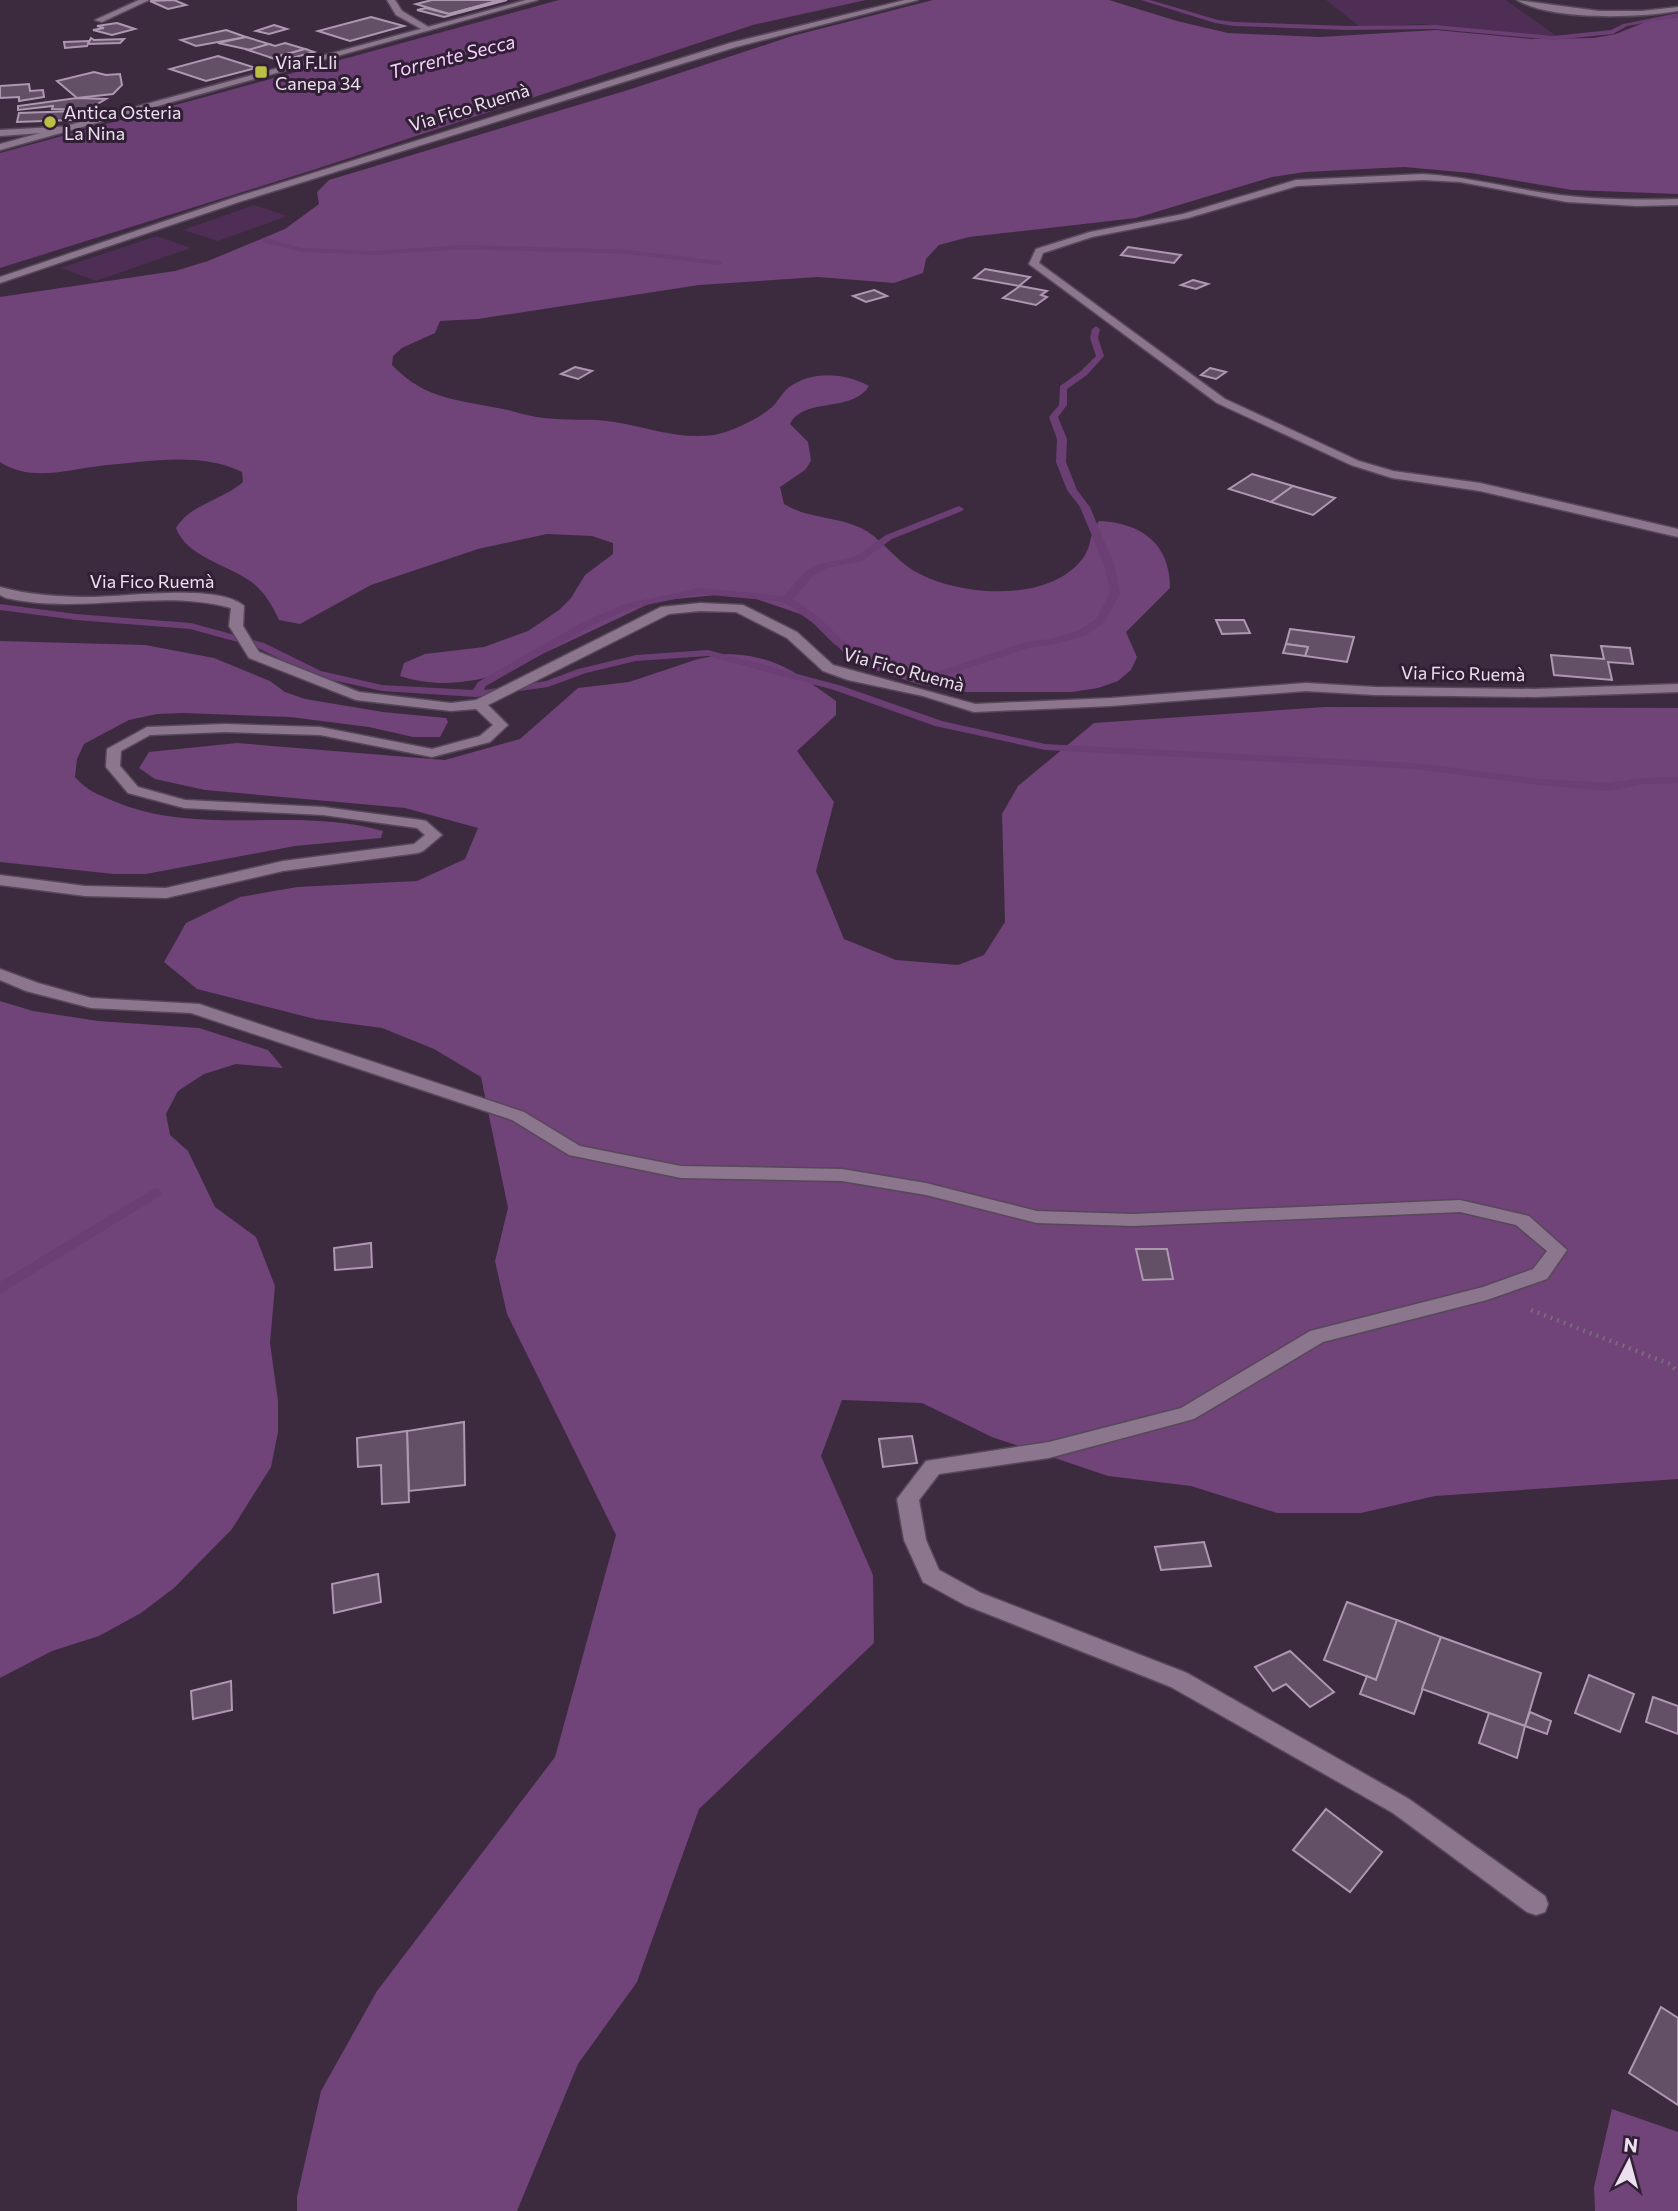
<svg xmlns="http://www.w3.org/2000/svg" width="1678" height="2211" viewBox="0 0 1678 2211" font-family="Commissioner,sans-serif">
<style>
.green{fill:#4e2e54}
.forest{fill:#704379}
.water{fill:#6b3e74}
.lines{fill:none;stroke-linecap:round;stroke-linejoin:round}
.stream{fill:#6b3e74;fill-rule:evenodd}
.building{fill:#634f66;stroke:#ad97b1;stroke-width:2}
.minor-casing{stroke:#574859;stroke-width:3}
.secondary-casing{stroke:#574859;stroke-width:3}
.path{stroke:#79697b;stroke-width:4.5;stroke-dasharray:2 5;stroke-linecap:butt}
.minor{fill:#8b768e;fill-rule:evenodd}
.secondary{fill:#8b768e;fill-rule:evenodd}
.poi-dot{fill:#bbc044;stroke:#312035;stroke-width:2.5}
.labels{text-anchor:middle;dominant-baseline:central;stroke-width:6;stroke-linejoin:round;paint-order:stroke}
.far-poi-label{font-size:18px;fill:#ece0ee;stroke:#312035;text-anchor:start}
.far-street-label{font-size:18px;fill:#ece0ee;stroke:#312035}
.far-water-label{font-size:19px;font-style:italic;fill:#f8cfff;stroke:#312035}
</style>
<rect width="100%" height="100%" fill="#3c2a3f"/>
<g class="green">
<polygon points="1326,0 1506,0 1558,37 1504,35 1422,24 1360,27"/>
<polygon points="254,205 288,216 218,241 183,230"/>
<polygon points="157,236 191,248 96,281 61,268"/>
</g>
<g class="forest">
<path d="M933 0H1109L1177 21 1228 33 1320 37 1436 30 1532 39 1594 38 1616 34 1648 21 1678 17V194L1572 190 1471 173 1404 167 1305 172 1272 177 1136 218 969 237 939 245 926 259 923 273 894 283 818 277 699 285 478 319 440 321 435 333 402 348 393 356 392 365C426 401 462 400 508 410 520 413 532 417 544 418 567 421 591 418 614 422 647 427 679 440 714 435 733 431 756 420 771 408 778 402 781 394 788 388 812 370 844 373 869 386 851 414 805 396 790 424L808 442 811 461 805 470 780 487 784 504C808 519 836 516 861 528 880 537 893 557 911 569 955 597 1053 605 1085 555 1092 544 1089 533 1099 521 1141 523 1170 543 1170 588L1126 632 1137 657 1131 670 1118 681 1098 688 1072 692H966L918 684 872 669 852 661 809 617 750 597 727 594 655 601 500 674C466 684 434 687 400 676L404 663 425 654 484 647 528 631 559 610 571 598 585 575 613 554V543L592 536 547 534 478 549 371 585 300 624 279 620C272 605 264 591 250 581 226 564 187 557 176 528 190 504 223 500 243 482L242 472C200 451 145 462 99 466 67 470 30 482 0 462V297L175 271 208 261 285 229 319 204 317 192 329 180 628 90 792 36Z"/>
<path d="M0 641 145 645 214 658 270 681 285 692 305 699 383 712 446 718 448 722 440 737H413L369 727 290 717 183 713 157 714 129 720 84 744 77 759 75 777C87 791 99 795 116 802 201 837 296 806 383 831L381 838 295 846 146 874H114L0 862Z"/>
<path d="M725 654C775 655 797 673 836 701V715L797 751 834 802 816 871 844 939 896 960 958 965 984 955 1005 922 1002 814 1018 786 1094 723 1325 707 1678 708V1479L1435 1496 1361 1513H1277L1191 1486 1108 1476 992 1437 922 1403 842 1400 821 1456 873 1575 874 1643 699 1809 637 1982 578 2064 517 2211H297V2197L321 2091 377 1991 555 1757 616 1535 507 1314 495 1261 508 1208 481 1077 434 1049 382 1028 315 1019 197 989 164 962 186 923 240 897 297 887 417 881 465 859 478 828 405 808 205 790 155 779 139 768 149 752 237 743 445 760 520 739 578 688 629 682 698 659Z"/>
<polygon points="0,1001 33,1011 98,1021 199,1028 268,1050 283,1068 236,1064 204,1074 178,1091 166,1114 170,1135 188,1151 215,1207 256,1237 275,1286 270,1343 278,1401 278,1432 271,1467 232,1529 174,1588 141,1613 99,1636 52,1651 0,1678"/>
<polygon points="1612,2109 1678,2132 1678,2211 1595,2211 1594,2187"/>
</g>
<polygon class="water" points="559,0 866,0 753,25 316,169 0,268 0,153"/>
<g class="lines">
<g class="stream">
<polygon points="1141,0 1150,0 1218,20 1234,22 1347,26 1435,25 1553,36 1611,30 1623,24 1678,13 1678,17 1627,26 1613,34 1553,40 1435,29 1347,30 1234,26 1215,23"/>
<polygon points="265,238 302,248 375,251 463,245 628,250 719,261 723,263 719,265 628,254 463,249 375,255 302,252 262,242 262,238"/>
<polygon points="1096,326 1100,329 1098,338 1104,356 1087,375 1067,389 1067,405 1058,417 1067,439 1066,462 1077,490 1090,507 1115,567 1120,593 1104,623 1086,635 1051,645 1031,647 938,678 912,677 866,663 834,644 813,623 784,602 699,594 632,608 593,625 486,686 484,690 546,681 578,669 636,655 708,650 842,686 942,721 1045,744 1415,763 1540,779 1609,783 1642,778 1678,777 1678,783 1642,784 1609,791 1540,785 1415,769 1045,750 935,726 834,690 708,656 636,661 586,673 548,687 476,697 382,691 314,676 256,647 190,629 76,620 0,610 0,604 76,614 191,623 264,643 321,671 382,685 473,690 478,682 585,621 625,604 699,588 784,596 805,572 820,564 855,557 886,535 959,506 964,509 962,511 892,539 862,561 827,568 813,576 793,599 821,619 842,640 874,659 913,671 937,672 1026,642 1050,639 1078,631 1096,619 1110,593 1105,567 1080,507 1067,490 1056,462 1057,439 1049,417 1059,405 1060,386 1081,371 1096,356 1090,338 1092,329"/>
<polygon points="155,1188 160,1190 162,1193 160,1196 0,1294 0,1282"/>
</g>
</g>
<g class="building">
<polygon points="174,0 186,5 168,9 150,1"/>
<polygon points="432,0 501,0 449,14 416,4"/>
<polygon points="501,0 507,0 444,17 417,10 426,8 449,14"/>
<polygon points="371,17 404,26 350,41 318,31"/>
<polygon points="117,23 135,29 112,35 93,30 104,28 97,26"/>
<polygon points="274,25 287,29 269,34 256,31"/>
<polygon points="226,30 246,37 196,46 181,40"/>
<polygon points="246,37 269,44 250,50 218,43"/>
<polygon points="91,38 94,40 124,39 120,43 88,44"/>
<polygon points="89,41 87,46 65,48 64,42"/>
<polygon points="285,43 305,49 272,58 248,50 269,44 275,46"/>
<polygon points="305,49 314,52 281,61 272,58"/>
<polygon points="218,56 256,68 206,81 170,69"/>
<polygon points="94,72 106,75 120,74 122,85 113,94 77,98 57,81"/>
<polygon points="29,84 30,91 43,90 44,97 19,101 19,97 0,98 0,86"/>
<polygon points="77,98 106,99 87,110 52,109 53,106 18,110 18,106"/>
<polygon points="75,111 72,120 17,122 19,113"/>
<polygon points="1128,247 1181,255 1174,263 1121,255"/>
<polygon points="985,269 1030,277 1019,286 974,278"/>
<polygon points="1193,280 1208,284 1196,289 1181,285"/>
<polygon points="1020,286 1047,291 1041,295 1047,297 1036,305 1003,298"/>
<polygon points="874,290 887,296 866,302 853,296"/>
<polygon points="575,367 592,371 578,379 561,374"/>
<polygon points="1210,368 1226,372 1216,379 1201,375"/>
<polygon points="1252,474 1293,486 1271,502 1229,489"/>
<polygon points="1293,486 1335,498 1313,515 1271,502"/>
<polygon points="1216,620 1244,620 1250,633 1222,634"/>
<polygon points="1290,629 1354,637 1347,662 1305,656 1308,647 1286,644"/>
<polygon points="1286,644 1308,647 1305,656 1283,653"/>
<polygon points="1601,646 1630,648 1633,664 1608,662 1612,680 1554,675 1551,655 1604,659"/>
<polygon points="371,1243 372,1267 335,1270 334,1248"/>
<polygon points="1136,1249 1167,1249 1173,1279 1143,1280"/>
<polygon points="464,1422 465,1485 409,1491 407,1431"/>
<polygon points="407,1431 409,1502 382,1504 381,1465 358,1467 357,1438"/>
<polygon points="912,1436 917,1463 883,1467 879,1439"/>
<polygon points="1204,1542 1211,1566 1161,1570 1155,1547"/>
<polygon points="378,1574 381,1602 334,1613 332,1584"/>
<polygon points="1347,1602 1397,1620 1376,1680 1324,1660"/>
<polygon points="1397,1620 1441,1637 1414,1714 1360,1694 1367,1676 1376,1680"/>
<polygon points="1441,1637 1541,1673 1525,1726 1422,1689"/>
<polygon points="1290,1651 1334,1692 1310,1707 1286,1684 1273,1691 1255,1667"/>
<polygon points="1589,1675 1634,1694 1620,1732 1575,1713"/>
<polygon points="231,1681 232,1710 193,1719 191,1691"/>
<polygon points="1653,1697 1678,1706 1678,1734 1646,1722"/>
<polygon points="1530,1712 1551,1721 1547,1734 1525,1726"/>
<polygon points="1489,1713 1525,1726 1517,1758 1479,1743"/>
<polygon points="1326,1809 1382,1852 1350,1892 1293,1850"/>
<polygon points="1661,2007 1678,2018 1678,2105 1629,2073"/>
</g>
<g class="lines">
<g class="minor-casing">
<g id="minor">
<polygon points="139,0 149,0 102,22 95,20"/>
<polygon points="387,0 395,0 402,11 432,29 425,31 396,15"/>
<polygon points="905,0 918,0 736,47 239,202 0,283 0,277 233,198 730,43"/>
<path d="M1517 0 1599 11H1642L1678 7V11C1638 18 1552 21 1517 0Z"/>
<polygon points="73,126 70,131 0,136 0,130"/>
<path d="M1423 174C1473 177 1520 191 1569 196 1605 200 1642 200 1678 199V205L1637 206 1567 202 1460 182 1423 180 1297 186 1188 218 1092 237 1043 253 1039 263 1225 399 1359 461 1393 471 1480 483 1678 529V537L1480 491 1392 478 1351 465 1217 403 1029 264 1036 249 1090 232 1183 214 1296 180Z"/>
<path d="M0 587C29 595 61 597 91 597 126 597 218 583 244 606L243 626 259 652 359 692 451 703 476 700 661 607 700 603 743 605 797 632 833 665 975 704 1111 698 1306 683 1375 687 1534 689 1678 684V692L1534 697 1375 695 1306 691 1111 706 974 712 923 696 848 680 823 671 787 638 736 612 700 611 669 614 488 705 508 725 490 742 432 757 320 735 225 732 150 735 121 751 120 766 138 787 185 800 323 807 421 820 426 821 442 835 423 851 418 853 283 871 166 898 85 896 0 885V875L85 886 166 888 283 861 414 844 425 835 417 828 323 815 184 808 128 793 106 767 107 749 147 727 225 724 320 727 432 749 480 736 493 725 476 709 451 711 356 700 249 658 229 626 231 608C160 588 81 615 6 598L0 595Z"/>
<polygon points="0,969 38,983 91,998 199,1004 524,1112 580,1146 681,1166 842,1169 926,1183 1037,1211 1133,1214 1460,1200 1529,1216 1567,1250 1547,1279 1487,1300 1323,1342 1194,1419 1049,1458 939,1474 919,1500 926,1540 939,1570 981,1593 1187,1673 1409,1799 1545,1896 1548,1904 1545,1912 1536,1915 1527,1912 1393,1813 1171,1687 965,1605 923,1582 904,1540 897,1499 926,1461 1049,1442 1181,1408 1310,1331 1483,1287 1533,1269 1547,1251 1516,1225 1460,1212 1133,1226 1037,1223 926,1195 842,1181 681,1178 569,1155 512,1120 191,1013 91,1008 26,991 0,980"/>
</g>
</g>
<g class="secondary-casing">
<polygon id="secondary" points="526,0 538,0 0,150 0,144"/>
</g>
<polyline class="path" points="1531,1310 1670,1364 1678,1372"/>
<use href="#minor" class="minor"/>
<use href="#secondary" class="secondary"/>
</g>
<g class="poi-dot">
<rect x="254" y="65" width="14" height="14" rx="3.5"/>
<circle cx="50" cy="122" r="7"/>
</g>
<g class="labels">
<g class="far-poi-label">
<text x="275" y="62">Via F.Lli<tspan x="275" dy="21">Canepa 34</tspan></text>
<text x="64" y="112">Antica Osteria<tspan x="64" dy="21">La Nina</tspan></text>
</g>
<g class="far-street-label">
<text transform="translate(469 107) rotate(-17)">Via Fico Ruemà</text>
<text x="152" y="581">Via Fico Ruemà</text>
<text transform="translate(904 669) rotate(15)">Via Fico Ruemà</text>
<text transform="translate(1463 673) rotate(1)">Via Fico Ruemà</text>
</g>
<g class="far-water-label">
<text transform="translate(452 56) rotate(-14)">Torrente Secca</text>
</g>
</g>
<g transform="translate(1629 2162) rotate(6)" stroke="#312035" stroke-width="5" paint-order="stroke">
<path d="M0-5L12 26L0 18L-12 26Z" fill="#ece0ee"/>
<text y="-10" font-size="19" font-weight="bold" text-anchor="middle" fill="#ece0ee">N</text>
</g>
</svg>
